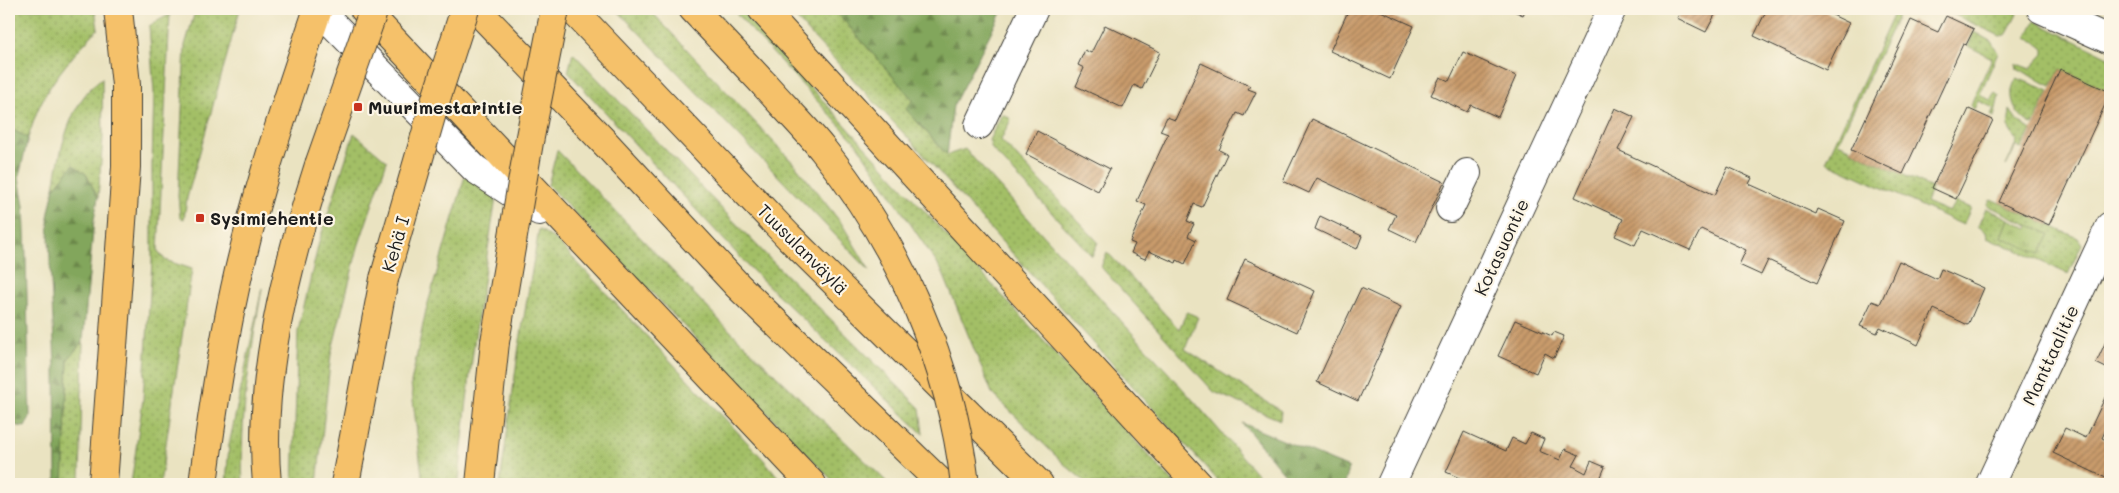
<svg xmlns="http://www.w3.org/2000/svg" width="2119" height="493" viewBox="0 0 2119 493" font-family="Mali,sans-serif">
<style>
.grass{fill:url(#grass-dots);stroke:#606e41}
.forest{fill:url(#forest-firs);stroke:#4f613c}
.park{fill:url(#park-tufts);stroke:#606e41}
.building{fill:url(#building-hatch)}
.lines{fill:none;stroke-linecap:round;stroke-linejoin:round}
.minor-casing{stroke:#3b3a35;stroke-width:30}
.highway-casing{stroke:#3b3a35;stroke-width:30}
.minor{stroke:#fff;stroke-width:28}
.highway{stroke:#f5c16b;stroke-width:28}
.highway-bridge-casing{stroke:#3b3a35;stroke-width:30;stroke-linecap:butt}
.highway-bridge{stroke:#f5c16b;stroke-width:28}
.poi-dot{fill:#c8321e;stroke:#fcf5e5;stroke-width:2}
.labels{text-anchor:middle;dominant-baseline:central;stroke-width:4.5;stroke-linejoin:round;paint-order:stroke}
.poi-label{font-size:18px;font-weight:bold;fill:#1c1c1c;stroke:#fcf5e5;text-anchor:start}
.street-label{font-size:18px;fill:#1c1c1c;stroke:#fcf5e5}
</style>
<defs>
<pattern id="grass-dots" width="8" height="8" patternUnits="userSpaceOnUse" patternTransform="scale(1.25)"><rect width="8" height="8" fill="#a3bf66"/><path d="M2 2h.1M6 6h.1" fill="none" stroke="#849a53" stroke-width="1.8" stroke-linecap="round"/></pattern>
<pattern id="forest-firs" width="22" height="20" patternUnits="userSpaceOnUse" patternTransform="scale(1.25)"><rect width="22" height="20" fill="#82a65b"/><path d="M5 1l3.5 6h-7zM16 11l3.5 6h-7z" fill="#6a864a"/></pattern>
<pattern id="park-tufts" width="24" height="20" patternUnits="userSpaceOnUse" patternTransform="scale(1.25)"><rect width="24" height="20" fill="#a3bf66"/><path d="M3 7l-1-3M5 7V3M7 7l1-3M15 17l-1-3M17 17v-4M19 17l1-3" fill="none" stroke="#849a53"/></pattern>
<pattern id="building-hatch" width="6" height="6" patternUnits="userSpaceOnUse" patternTransform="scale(1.25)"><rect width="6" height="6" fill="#c99b6c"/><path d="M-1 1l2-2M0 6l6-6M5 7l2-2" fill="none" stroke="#a27e58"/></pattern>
</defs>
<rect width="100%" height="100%" fill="#fcf5e5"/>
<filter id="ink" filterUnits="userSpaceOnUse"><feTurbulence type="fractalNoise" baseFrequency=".02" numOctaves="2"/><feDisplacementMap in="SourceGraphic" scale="10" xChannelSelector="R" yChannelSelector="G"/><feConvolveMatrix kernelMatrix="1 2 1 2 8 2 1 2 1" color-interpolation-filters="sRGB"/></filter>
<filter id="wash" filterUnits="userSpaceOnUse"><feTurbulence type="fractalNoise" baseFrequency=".0096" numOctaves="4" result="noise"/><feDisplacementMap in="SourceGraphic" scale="20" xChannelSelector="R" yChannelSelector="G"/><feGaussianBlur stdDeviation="1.12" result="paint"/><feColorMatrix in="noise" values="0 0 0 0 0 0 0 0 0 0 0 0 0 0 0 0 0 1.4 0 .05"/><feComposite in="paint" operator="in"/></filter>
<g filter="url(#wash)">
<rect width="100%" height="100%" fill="#eae3c1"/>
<g class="grass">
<path d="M10 9H95L98 29C76 52 54 76 40 105 35 115 32 127 28 138L9 128Z"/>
<polygon points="202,9 240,9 187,198 184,219 180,217 178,196 185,45 194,15"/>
<polygon points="616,9 649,9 797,167 842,224 870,271"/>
<polygon points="732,9 739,9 1175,484 1088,484 1064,464 992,393 942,271 856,143"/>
<polygon points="787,9 834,9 914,101 906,109 947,155 965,149 1192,399 1266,484 1221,484 911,141"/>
<polygon points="1896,9 1901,9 1838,143 1850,148 1850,150 1932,188 1926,202 1949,212 1955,202 1971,208 1963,225 1826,162"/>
<polygon points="1927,9 2010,9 2018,12 2008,32 2006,35 2000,36 1942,9 1939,14"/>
<polygon points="170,14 158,251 165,260 192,269 160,484 131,484 143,399 152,262 152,164 154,92 149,26"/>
<polygon points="2035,21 2110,58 2110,92 2060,69 2051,86 2017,69 2016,63 2030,69 2044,54 2044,49 2034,41 2026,38"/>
<polygon points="1974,32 1992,42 1998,53 1980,94 1990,100 1995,93 1999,96 1994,117 1991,115 1994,108 1978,101 1974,109 1970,106 1992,58 1968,46"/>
<polygon points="573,53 769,258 920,408 923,434 753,271 568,72"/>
<path d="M102 78 103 138 98 198 86 174 73 165 54 188C60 150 69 102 102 78Z"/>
<path d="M2017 78 2049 91 2033 125C2015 116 2005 95 2017 78Z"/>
<polygon points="2010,110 2017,120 2031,130 2022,148 2016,146 2006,166 2017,142 2008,127"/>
<polygon points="1002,114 1011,119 1001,140 1098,242 1092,256 992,149 989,140"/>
<polygon points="354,133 387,161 358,247 331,354 317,484 293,484 298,331 319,242"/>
<polygon points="557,150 721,322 889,484 836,484 548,185"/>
<path d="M465 176 496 198C481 293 466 388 459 484H423L411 383 426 310Z"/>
<polygon points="1991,199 2078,238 2082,244 2068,274 2001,243 1998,243 1987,238 1986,232 1978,226 1986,208 2009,219 2002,237 2040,253 2049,235 1987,205"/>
<polygon points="539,229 557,241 764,460 784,484 500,484 519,346"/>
<polygon points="1107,252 1179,329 1187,312 1198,317 1185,349 1281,411 1280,420 1214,392 1101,267"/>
<path d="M262 288C251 354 239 416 243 484H226L229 445Z"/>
<polygon points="83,341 80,484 63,484 68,359"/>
</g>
<g class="forest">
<polygon points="834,9 1003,9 953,106 947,155 906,109 913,100"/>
<polygon points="9,128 28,138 19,177 24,205 26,256 30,417 25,427 12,425 9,420"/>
<polygon points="73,165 86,174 98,198 94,220 83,341 68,359 63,484 56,484 55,366 48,217 54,188"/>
<polygon points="1242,423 1349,468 1345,484 1293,484"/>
</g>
<polygon class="park" points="2009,219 2028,228 2029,225 2050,234 2040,254 2002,237"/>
<g id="blocks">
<g class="building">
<polygon points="1349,9 1376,9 1414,26 1390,79 1330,51"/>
<polygon points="1509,9 1526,9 1523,15"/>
<polygon points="1682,9 1718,9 1706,32 1677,18"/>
<polygon points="1767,9 1820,9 1849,23 1826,70 1754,36"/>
<polygon points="1946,16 1974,29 1966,45 1963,44 1903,174 1851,150 1911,20 1938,32"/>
<polygon points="1105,25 1160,52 1142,89 1134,85 1123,108 1076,86 1084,68 1078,65 1085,50 1091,53"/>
<polygon points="1463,52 1516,76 1498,117 1471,105 1467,112 1431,95 1440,77 1449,81"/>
<polygon points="1201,63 1250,86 1248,89 1256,92 1244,116 1237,113 1228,131 1219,150 1227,154 1202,207 1194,204 1187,221 1194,224 1188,236 1196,240 1185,264 1177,260 1176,263 1149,251 1145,259 1131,253 1135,244 1130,242 1146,205 1137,201 1168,134 1160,131 1167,117 1175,120"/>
<polygon points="2060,69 2110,92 2110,94 2049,225 1999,202"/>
<polygon points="1615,108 1634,117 1618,150 1715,195 1728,167 1752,178 1749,184 1816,214 1818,209 1845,221 1817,283 1768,260 1761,275 1739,265 1746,250 1701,229 1690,250 1643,229 1635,245 1615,236 1623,219 1575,197"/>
<polygon points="1969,109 1993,120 1956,199 1932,188"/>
<polygon points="1312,119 1444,182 1416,242 1389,229 1396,215 1317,178 1309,193 1283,181"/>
<polygon points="1037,131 1110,169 1098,191 1026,154"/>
<polygon points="1320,216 1362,236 1357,249 1315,229"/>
<polygon points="1245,259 1315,291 1297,332 1227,300"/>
<polygon points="1899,261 1937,279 1941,269 1984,288 1968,325 1934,309 1918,345 1880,327 1877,333 1860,326 1872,301 1880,304"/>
<polygon points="1361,288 1401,307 1358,401 1317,382"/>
<polygon points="1515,320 1552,336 1554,332 1564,336 1554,358 1545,353 1536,373 1498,356"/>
<polygon points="2107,339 2110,341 2110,370 2096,363"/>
<polygon points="2110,387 2110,421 2102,438 2110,442 2110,480 2053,453 2065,428 2086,438"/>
<polygon points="1464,432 1506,451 1512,438 1525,444 1531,433 1544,439 1539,451 1560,460 1565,449 1579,455 1573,466 1586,473 1591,461 1605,467 1600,479 1611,484 1473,484 1446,472"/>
</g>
</g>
</g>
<g filter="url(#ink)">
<use href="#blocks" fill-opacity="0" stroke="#3b3a35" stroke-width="1"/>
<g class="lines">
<g class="minor-casing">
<g id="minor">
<polyline points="318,9 475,169 539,211"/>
<polyline points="2041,9 2110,40"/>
<polyline points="979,125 1034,9"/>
<polyline points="1450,208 1467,173"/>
<polyline points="1391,484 1612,9"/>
<polyline points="1990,484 2110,226"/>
</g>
</g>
<g class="highway-casing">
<g id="highway">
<polyline points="364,9 812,484"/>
<polyline points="476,9 607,145 738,286 942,484"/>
<polyline points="572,9 789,237 1039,484"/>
<polyline points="693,9 763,83"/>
<polyline points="762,9 1198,484"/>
<polyline points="103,484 126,167 126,85 118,9"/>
<path d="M203 484C210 430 218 376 228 323 248 216 283 112 318 9"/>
<path d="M267 484C257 379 287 265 319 165"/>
<polyline points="345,484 384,279"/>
<polyline points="480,484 495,342"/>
</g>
</g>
<use href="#minor" class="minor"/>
<use href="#highway" class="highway"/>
<g class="highway-bridge-casing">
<g id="highway-bridge">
<path d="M763 83C783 106 805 127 824 151 900 246 951 363 965 484"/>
<polyline points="319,165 374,9"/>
<polyline points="384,279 436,99 465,9"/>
<polyline points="495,342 529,142 555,9"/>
</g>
</g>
<use href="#highway-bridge" class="highway-bridge"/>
</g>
</g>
<g class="poi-dot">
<rect x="353" y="102" width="10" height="10" rx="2.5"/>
<rect x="195" y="213" width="10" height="10" rx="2.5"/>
</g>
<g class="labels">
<g class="poi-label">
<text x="368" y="107">Muurimestarintie</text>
<text x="210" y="218">Sysimiehentie</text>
</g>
<g class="street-label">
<text transform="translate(395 244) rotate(-74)">Kehä I</text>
<text transform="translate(1501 247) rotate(-65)">Kotasuontie</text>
<text transform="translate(803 249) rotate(45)">Tuusulanväylä</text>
<text transform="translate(2050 355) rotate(-65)">Manttaalitie</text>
</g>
</g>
<rect width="2119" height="493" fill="none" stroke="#fcf5e5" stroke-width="30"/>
</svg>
